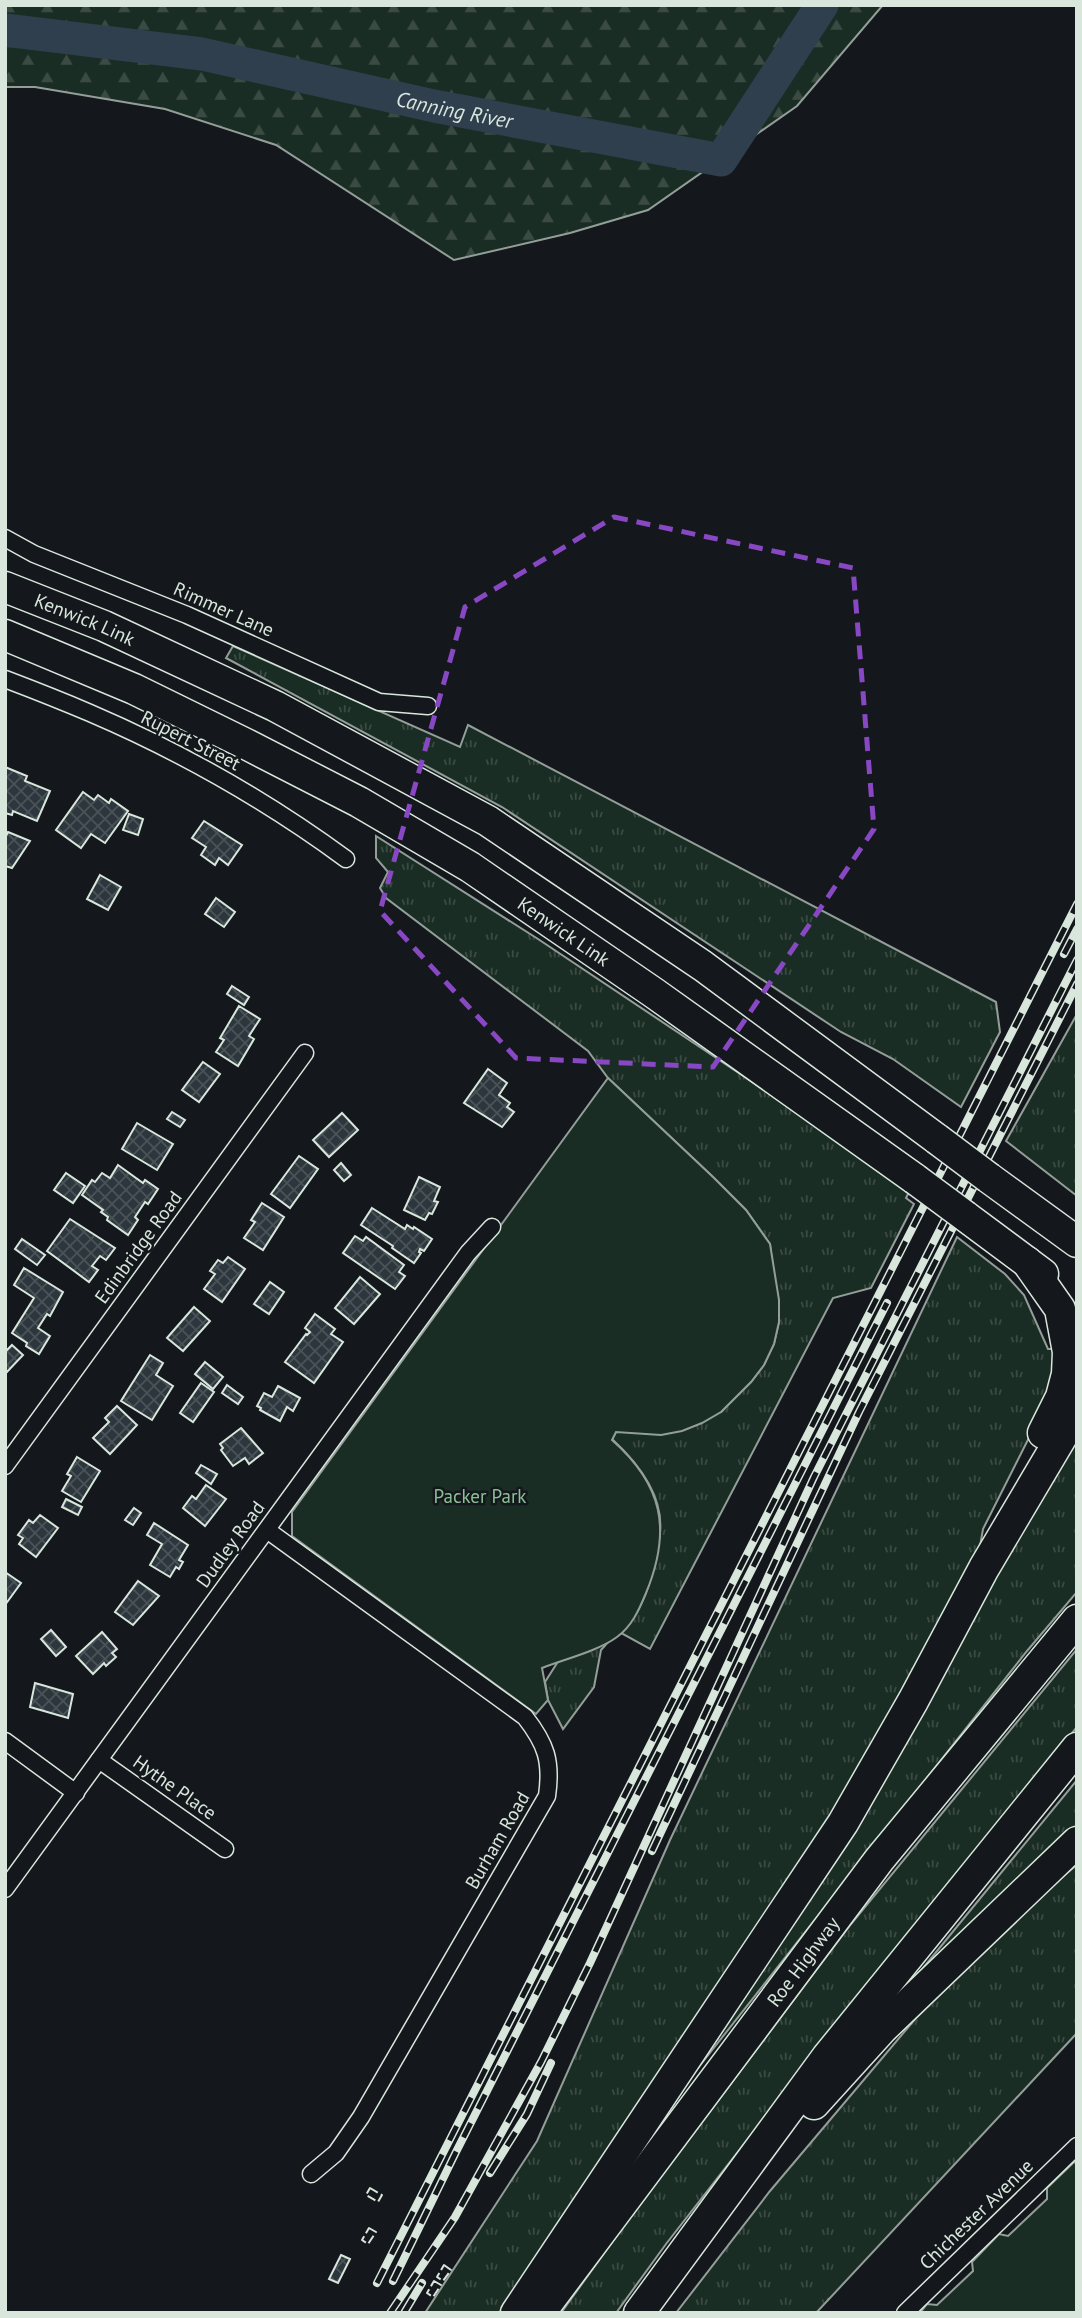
<svg xmlns="http://www.w3.org/2000/svg" width="1082" height="2318" viewBox="0 0 1082 2318" font-family="'PT Sans',sans-serif">
<style>
.grass{fill:url(#grass-tufts);stroke:#939e99;stroke-width:2}
.forest{fill:url(#forest-firs);stroke:#939e99;stroke-width:2}
.park{fill:#1a2d24;stroke:#939e99;stroke-width:2}
.lines{fill:none;stroke-linecap:round;stroke-linejoin:round}
.river{stroke:#2f3f4d;stroke-width:33}
.building{fill:url(#building-cross-hatch);stroke:#d8e6dc;stroke-width:2}
.street-casing{stroke:#d8e6dc;stroke-width:19}
.highway-casing{stroke:#d8e6dc;stroke-width:33}
.street{stroke:#14181c;stroke-width:16}
.highway{stroke:#14181c;stroke-width:30}
.rail-casing{stroke:#d8e6dc;stroke-width:8}
.rail{stroke:#14181c;stroke-width:5;stroke-dasharray:16;stroke-linecap:butt}
.highway-bridge-casing{stroke:#d8e6dc;stroke-width:33;stroke-linecap:butt}
.highway-bridge{stroke:#14181c;stroke-width:30}
.fence{stroke:#d8e6dc;stroke-width:2;stroke-dasharray:9 3.5;stroke-linecap:butt}
.marked{fill:none;stroke:#8948c3;stroke-width:5;stroke-dasharray:14 9;stroke-linejoin:round}
.labels{text-anchor:middle;dominant-baseline:central;stroke-width:5;stroke-linejoin:round;paint-order:stroke}
.street-label{font-size:19px;fill:#d8e6dc;stroke:#14181c}
.park-label{font-size:19px;fill:#8ac095;stroke:#14181c}
.water-label{font-size:21px;font-style:italic;fill:#d8e6dc;stroke:#14181c}
</style>
<defs>
<pattern id="grass-tufts" width="24" height="20" patternUnits="userSpaceOnUse" patternTransform="scale(1.75)"><rect width="24" height="20" fill="#1a2d24"/><path d="M3 7l-1-3M5 7V3M7 7l1-3M15 17l-1-3M17 17v-4M19 17l1-3" fill="none" stroke="#3b4b43"/></pattern>
<pattern id="forest-firs" width="22" height="20" patternUnits="userSpaceOnUse" patternTransform="scale(1.75)"><rect width="22" height="20" fill="#1a2d24"/><path d="M5 1l3.5 6h-7zM16 11l3.5 6h-7z" fill="#3b4b43"/></pattern>
<pattern id="building-cross-hatch" width="8" height="8" patternUnits="userSpaceOnUse" patternTransform="scale(1.75)"><rect width="8" height="8" fill="#2c363c"/><path d="M0 0l8 8M0 8l8-8" fill="none" stroke="#4a5358"/></pattern>
</defs>
<rect width="100%" height="100%" fill="#14181c"/>
<g class="grass">
<polygon points="233,646 460,747 468,725 996,1002 1000,1032 961,1107 893,1059 841,1032 502,807 226,658"/>
<path d="M376 836 538 939 911 1188 906 1198 914 1204 871 1288 833 1298 650 1649 621 1633C639 1614 649 1590 654 1565 656 1554 659 1544 660 1533 664 1495 638 1463 612 1439L616 1432 721 1412 751 1382 764 1365 774 1344 779 1322 770 1244 746 1210 713 1177 608 1078 588 1051 386 898 380 888 388 872 376 858Z"/>
<polygon points="1077,1014 1077,1196 1006,1141"/>
<polygon points="957,1237 1005,1274 1024,1295 1048,1349 1054,1349 1054,1372 1049,1398 983,1529 979,1552 856,1781 499,2313 425,2313 537,2141 670,1840"/>
<polygon points="1077,1423 1077,1592 1027,1651 698,2068 691,2063"/>
<polygon points="609,1641 601,1650 594,1687 563,1729 548,1700 545,1682 559,1660"/>
<polygon points="1077,1649 1077,1727 910,1931 666,2244 616,2313 561,2313 628,2220 851,1924"/>
<polygon points="1077,1780 1077,1839 910,1984"/>
<polygon points="1077,1865 1077,2033 816,2313 676,2313 770,2191 916,2018 1048,1888"/>
</g>
<polygon class="forest" points="5,5 883,5 797,106 648,210 570,233 454,260 276,145 165,109 35,87 5,87"/>
<g class="park">
<path d="M608 1078 713 1177 746 1210 770 1244 779 1300V1322L774 1344 764 1365 751 1382 721 1412 702 1423 682 1431 661 1435 616 1432 612 1440C663 1485 672 1530 646 1593 639 1610 632 1626 617 1637 598 1651 565 1659 542 1668L548 1700 536 1714 292 1536V1512Z"/>
<polygon points="1074,2162 1077,2164 1077,2313 920,2313 927,2304 937,2305 973,2271 972,2262 999,2234 1008,2236 1047,2199 1047,2188"/>
</g>
<g class="lines">
<path class="river" id="s1" d="M5 30 202 54 434 106 721 160 822 5"/>
</g>
<g class="building">
<polygon points="5,767 27,776 25,781 50,791 37,821 13,811 12,815 5,813"/>
<polygon points="83,792 94,800 98,795 109,803 111,799 128,811 105,843 91,834 81,848 56,830"/>
<polygon points="129,814 143,819 138,835 123,830"/>
<polygon points="204,821 242,845 228,865 219,858 215,865 201,855 206,847 192,838"/>
<polygon points="8,832 30,841 12,868 5,866 5,838"/>
<polygon points="100,875 121,887 108,910 87,899"/>
<polygon points="216,898 235,912 224,927 205,914"/>
<polygon points="232,986 249,997 244,1005 227,994"/>
<polygon points="239,1006 260,1019 249,1036 254,1039 238,1066 216,1052 224,1040 220,1038"/>
<polygon points="203,1062 220,1074 199,1102 182,1090"/>
<polygon points="488,1069 507,1083 499,1095 510,1103 507,1107 514,1112 502,1127 464,1103"/>
<polygon points="172,1112 185,1120 180,1127 167,1119"/>
<polygon points="342,1113 358,1130 329,1157 313,1140"/>
<polygon points="137,1123 173,1144 157,1170 122,1149"/>
<polygon points="299,1156 318,1169 290,1208 271,1194"/>
<polygon points="341,1163 351,1175 344,1181 334,1170"/>
<polygon points="118,1165 143,1183 145,1180 158,1189 148,1204 145,1202 135,1217 138,1220 128,1235 107,1220 108,1217 101,1212 103,1210 82,1195 92,1180 95,1182 102,1173 110,1178"/>
<polygon points="66,1173 85,1186 73,1203 54,1190"/>
<polygon points="419,1177 440,1187 434,1201 438,1202 432,1214 429,1213 425,1220 404,1210"/>
<polygon points="262,1203 284,1217 263,1250 244,1238 255,1222 251,1220"/>
<polygon points="372,1208 405,1229 407,1225 413,1229 414,1227 432,1239 424,1251 420,1249 419,1252 421,1253 414,1263 392,1248 393,1246 361,1225"/>
<polygon points="70,1219 115,1248 106,1260 100,1256 92,1266 98,1270 89,1282 47,1251"/>
<polygon points="355,1236 363,1241 366,1237 404,1265 399,1272 405,1276 395,1289 343,1253"/>
<polygon points="22,1239 45,1255 37,1265 15,1249"/>
<polygon points="228,1257 245,1269 222,1302 204,1289 215,1274 210,1271 218,1260 223,1263"/>
<polygon points="24,1268 63,1292 50,1316 47,1314 38,1328 50,1336 39,1354 26,1346 27,1343 12,1333 34,1298 14,1285"/>
<polygon points="360,1277 380,1294 354,1324 335,1308"/>
<polygon points="270,1282 284,1292 269,1314 254,1304"/>
<polygon points="194,1307 210,1321 183,1351 167,1338"/>
<polygon points="315,1314 335,1329 331,1334 343,1342 314,1383 285,1362 306,1334 307,1335 310,1332 305,1328"/>
<polygon points="12,1345 23,1355 5,1374 5,1352"/>
<polygon points="150,1355 163,1363 156,1375 173,1386 152,1420 121,1401"/>
<polygon points="205,1362 223,1377 213,1389 195,1374"/>
<polygon points="201,1383 214,1392 193,1422 180,1413"/>
<polygon points="227,1385 243,1397 238,1404 222,1393"/>
<polygon points="278,1386 300,1398 293,1411 287,1407 280,1421 260,1410 261,1408 257,1406 264,1393 272,1397"/>
<polygon points="117,1406 137,1425 110,1454 93,1438 109,1422 105,1418"/>
<polygon points="241,1428 263,1453 249,1464 245,1458 233,1466 221,1450 223,1448 220,1444"/>
<polygon points="77,1457 100,1471 81,1502 62,1491 71,1476 67,1474"/>
<polygon points="201,1465 217,1474 211,1484 196,1473"/>
<polygon points="206,1485 226,1499 205,1526 183,1508 192,1496 196,1499"/>
<polygon points="66,1499 82,1507 78,1515 62,1507"/>
<polygon points="134,1508 141,1513 133,1525 125,1520"/>
<polygon points="40,1515 58,1528 36,1557 19,1544 23,1538 18,1535 29,1520 33,1523"/>
<polygon points="154,1523 188,1545 179,1560 183,1562 179,1569 176,1567 170,1577 150,1565 162,1544 147,1535"/>
<polygon points="5,1572 21,1583 5,1605"/>
<polygon points="138,1581 159,1596 133,1625 115,1612"/>
<polygon points="51,1630 66,1647 56,1656 41,1639"/>
<polygon points="102,1632 117,1649 112,1653 116,1657 106,1666 104,1663 93,1674 76,1656"/>
<polygon points="35,1683 73,1694 68,1718 30,1707"/>
<polygon points="341,2255 350,2259 338,2283 329,2279"/>
</g>
<g class="lines">
<g class="street-casing">
<g id="street">
<polyline points="5,538 34,554 187,615 379,702 428,706"/>
<path d="M5 679C34 690 62 701 90 713 181 752 267 801 346 859"/>
<polyline points="5,1466 305,1053"/>
<path d="M267 1530 525 1717C546 1744 552 1761 547 1796L361 2117 336 2153 311 2174"/>
<polyline points="5,1741 76,1793"/>
<polyline points="99,1760 225,1849"/>
<polyline points="5,1889 468,1253 492,1227"/>
<polyline points="905,2313 1077,2146"/>
</g>
</g>
<g class="highway-casing">
<g id="highway">
<path id="s2" d="M5 587 104 626 275 706 488 821 703 966 937 1139"/>
<path id="s3" d="M5 635 134 689 246 744 359 802 470 867 654 993 915 1179"/>
<polyline points="989,1178 1077,1242"/>
<polyline points="965,1216 1043,1274"/>
<polyline points="1027,1262 1060,1309 1068,1352 1067,1374 1061,1397 1043,1433"/>
<polyline points="814,2104 883,2028 1077,1842"/>
<polyline points="516,2313 843,1823 913,1701 984,1568 1077,1411"/>
<path id="s4" d="M540 2313 879 1860 1077 1620"/>
<polyline points="639,2313 827,2057 1077,1748"/>
</g>
</g>
<use href="#street" class="street"/>
<use href="#highway" class="highway"/>
<g class="rail-casing">
<g id="rail">
<polyline points="1064,954 1077,929"/>
<polyline points="652,1851 859,1412 1077,984"/>
<polyline points="490,2173 527,2114 551,2063"/>
<polyline points="393,2281 456,2152 887,1303"/>
<polyline points="377,2283 1077,904"/>
<polyline points="390,2313 455,2217 541,2062 590,1963 814,1477 1077,960"/>
<polyline points="404,2313 422,2283"/>
</g>
</g>
<use href="#rail" class="rail"/>
<g class="highway-bridge-casing">
<g id="highway-bridge">
<polyline points="937,1139 989,1178"/>
<polyline points="915,1179 965,1216"/>
</g>
</g>
<use href="#highway-bridge" class="highway-bridge"/>
<g class="fence">
<polygon points="370,2188 382,2195 378,2202 366,2195"/>
<polygon points="369,2228 376,2232 368,2244 362,2240"/>
<polygon points="444,2265 451,2270 443,2281 437,2277"/>
<polygon points="434,2281 441,2285 433,2297 427,2293"/>
</g>
</g>
<path class="marked" d="M614 517 853 568 874 829 713 1067 516 1058 380 911 465 607Z"/>
<g class="labels">
<g class="street-label">
<text transform="translate(224 609) rotate(24)">Rimmer Lane</text>
<text stroke="none"><textPath href="#s2" startOffset="86">Kenwick Link</textPath></text>
<text transform="translate(191 740) rotate(27)">Rupert Street</text>
<text stroke="none"><textPath href="#s3" startOffset="634">Kenwick Link</textPath></text>
<text transform="translate(138 1247) rotate(-54)">Edinbridge Road</text>
<text transform="translate(230 1544) rotate(-54)">Dudley Road</text>
<text transform="translate(175 1787) rotate(35)">Hythe Place</text>
<text transform="translate(497 1840) rotate(-60)">Burham Road</text>
<text stroke="none"><textPath href="#s4" startOffset="439">Roe Highway</textPath></text>
<text transform="translate(976 2214) rotate(-44)">Chichester Avenue</text>
</g>
<g class="park-label">
<text x="480" y="1496">Packer Park</text>
</g>
<g class="water-label">
<text stroke="none"><textPath href="#s1" startOffset="457">Canning River</textPath></text>
</g>
</g>
<rect width="1082" height="2318" fill="none" stroke="#d8e6dc" stroke-width="14"/>
</svg>
